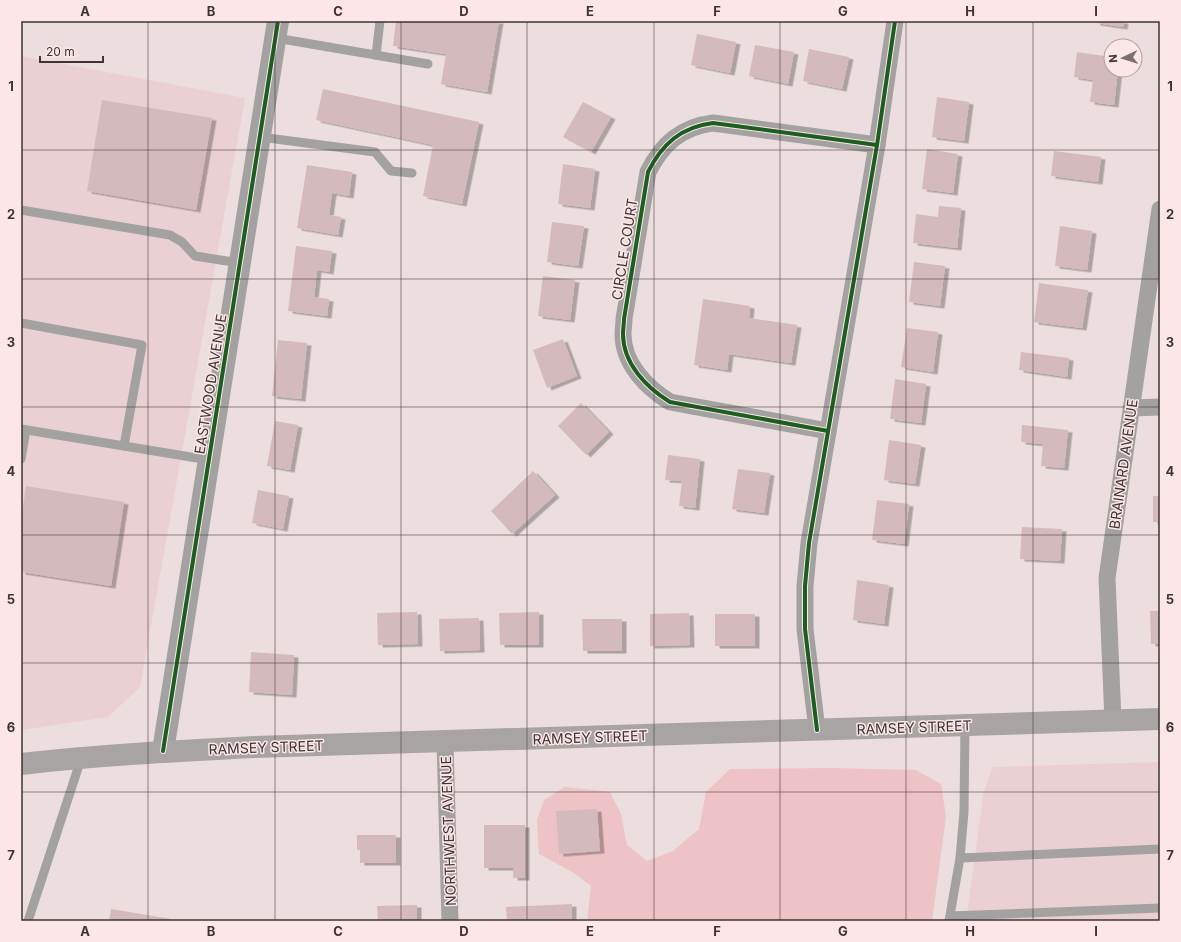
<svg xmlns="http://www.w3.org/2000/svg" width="1181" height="942" viewBox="0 0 1181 942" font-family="Inter,sans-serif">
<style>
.built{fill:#ead0d2}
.green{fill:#edc3c6}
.building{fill:#d4babd;filter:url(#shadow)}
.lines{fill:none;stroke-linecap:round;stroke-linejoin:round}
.service{stroke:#a3a2a1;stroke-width:9}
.minor{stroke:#a3a2a1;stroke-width:17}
.tertiary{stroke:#a3a2a1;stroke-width:22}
.primary{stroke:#a8a4a3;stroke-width:22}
.cycleway-casing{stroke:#fce6e7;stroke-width:6}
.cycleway{stroke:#1b5e20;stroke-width:4}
.grid{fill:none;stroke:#3e3434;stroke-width:1;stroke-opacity:0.55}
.labels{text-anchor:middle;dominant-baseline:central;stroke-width:3;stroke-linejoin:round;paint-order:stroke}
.street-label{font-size:14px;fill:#3e3434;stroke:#fce6e7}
.neatline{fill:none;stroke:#3e3434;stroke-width:1.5}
.grid-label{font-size:13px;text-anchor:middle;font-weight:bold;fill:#3e3434}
</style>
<defs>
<filter id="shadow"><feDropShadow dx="4.5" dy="2.5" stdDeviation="0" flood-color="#0004"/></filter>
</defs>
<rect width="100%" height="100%" fill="#ecddde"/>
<g class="built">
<polygon points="21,56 245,98 140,687 108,717 21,730"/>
<polygon points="1160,762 1160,921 966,921 984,790 993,767"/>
</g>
<polygon class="green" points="829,768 916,770 941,784 946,817 932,921 587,921 591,886 574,873 539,854 537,820 544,800 565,787 610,792 621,814 627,845 647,861 673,851 699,829 706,792 730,769"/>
<g class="building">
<polygon points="396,21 499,21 487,92 441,84 446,54 393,46"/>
<polygon points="1096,21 1124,21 1123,27 1096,23"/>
<polygon points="697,34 736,42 730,73 691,65"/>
<polygon points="755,45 794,52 788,84 749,76"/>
<polygon points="809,49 849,57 842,89 803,81"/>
<polygon points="1077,52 1111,57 1111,70 1118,70 1114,105 1090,102 1093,80 1074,77"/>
<polygon points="323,89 479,122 462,204 423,196 433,145 316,120"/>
<polygon points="937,97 969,102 964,141 932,137"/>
<polygon points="102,100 212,118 196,210 87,191"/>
<polygon points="583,102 611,117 591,152 563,137"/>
<polygon points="927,149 958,154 953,193 922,189"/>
<polygon points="1054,151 1101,157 1098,182 1051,176"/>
<polygon points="563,164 595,169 590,208 558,204"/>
<polygon points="307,165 352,172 349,196 332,193 329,215 341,217 338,235 297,228"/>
<polygon points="939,206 961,208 957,248 913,243 916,214 938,217"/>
<polygon points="552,222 584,226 578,266 547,262"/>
<polygon points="1060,226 1092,231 1087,270 1055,266"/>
<polygon points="296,246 332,251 329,272 317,270 314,297 329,299 327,316 288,311"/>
<polygon points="914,262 945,266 940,306 909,302"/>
<polygon points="543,276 575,280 570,320 538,316"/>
<polygon points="1039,283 1088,290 1082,328 1034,322"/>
<polygon points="703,299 750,306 749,318 797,325 791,363 729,354 727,370 694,365"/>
<polygon points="907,328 938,332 933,372 901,367"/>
<polygon points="563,339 577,376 547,388 533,350"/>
<polygon points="278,340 307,343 301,399 272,396"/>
<polygon points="1021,352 1069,358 1067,377 1019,370"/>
<polygon points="895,379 926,384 921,423 890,419"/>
<polygon points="581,403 609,432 586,455 558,426"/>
<polygon points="275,421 298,425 290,470 267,466"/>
<polygon points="1022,425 1068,430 1064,468 1041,466 1043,444 1021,442"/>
<polygon points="889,440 921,445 915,484 884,480"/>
<polygon points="668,455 700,459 695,508 679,506 682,481 665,480"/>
<polygon points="738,469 770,473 764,513 732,509"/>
<polygon points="533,471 555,495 512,534 491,511"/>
<polygon points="26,486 124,502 111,586 21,572 21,521"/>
<polygon points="258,490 289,496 283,529 252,523"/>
<rect x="1153" y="496" width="7" height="26"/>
<polygon points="877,500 909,504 904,544 872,540"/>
<polygon points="1022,527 1062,529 1060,561 1020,559"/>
<polygon points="857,580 889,585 884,624 853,620"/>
<polygon points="1150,611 1160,611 1160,644 1151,644"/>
<polygon points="417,612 418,644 378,645 377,613"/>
<polygon points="539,612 539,645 500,645 499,613"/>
<polygon points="689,613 690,645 650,646 650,614"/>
<rect x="715" y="614" width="40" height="32"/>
<polygon points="479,618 480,650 440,651 439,619"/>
<polygon points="582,619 622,619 622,651 583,651"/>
<polygon points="251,652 294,655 292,695 249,692"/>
<polygon points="597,809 600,851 559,854 556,811"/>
<polygon points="484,825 525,825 525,878 513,878 513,868 484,868"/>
<polygon points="357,835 396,835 396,863 360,863 360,850 357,850"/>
<polygon points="572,904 572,921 507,921 506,907"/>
<polygon points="417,905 417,921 389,921 389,919 378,920 377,906"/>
<polygon points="111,909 171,919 171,921 109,921"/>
</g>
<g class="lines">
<g class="service">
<polyline points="276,38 428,64"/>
<polyline points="376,55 380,21"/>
<polyline points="260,137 375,152 391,171 412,173"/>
<polyline points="21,210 170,235 182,242 195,256 240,263"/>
<polyline points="21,323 142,345 124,446"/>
<polyline points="21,429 209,460"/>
<polyline points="21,459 26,430"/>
<polyline points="960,858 1160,849"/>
<polyline points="950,916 1160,908"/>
<polyline points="28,921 81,759"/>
<polyline points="949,921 960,858 964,812 965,725"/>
</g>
<g class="minor">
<polyline points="1131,408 1160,407"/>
<path d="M828 431 670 402C647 388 623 364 623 334 623 329 624 324 624 319L648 172C662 144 681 127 713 123L877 145"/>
<polyline points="1113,721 1107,578 1160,209"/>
<polyline points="817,730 805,629 805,586 809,543 877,145 895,21"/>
<polyline points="445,742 450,921"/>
</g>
<polyline class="tertiary" points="163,751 278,21"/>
<path class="primary" d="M21 764C99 755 177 751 255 747L1160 719"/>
<g class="cycleway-casing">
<g id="cycleway">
<path d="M828 431 670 402C647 388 623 364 623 334 623 329 624 324 624 319L648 172C662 144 681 127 713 123L877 145"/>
<polyline points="817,730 805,629 805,586 809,543 877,145 895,21"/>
<polyline points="163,751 278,21"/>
</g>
</g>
<use href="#cycleway" class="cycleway"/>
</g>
<path class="grid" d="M148 21V921M275 21V921M401 21V921M527 21V921M654 21V921M780 21V921M906 21V921M1033 21V921M21 150H1160M21 279H1160M21 407H1160M21 535H1160M21 663H1160M21 792H1160"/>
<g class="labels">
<g class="street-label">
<text transform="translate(624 249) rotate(-81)">CIRCLE COURT</text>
<text transform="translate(210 384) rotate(-81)">EASTWOOD AVENUE</text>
<text transform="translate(1123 464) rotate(-82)">BRAINARD AVENUE</text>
<text transform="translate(914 727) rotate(-2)">RAMSEY STREET</text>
<text transform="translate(590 737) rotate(-2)">RAMSEY STREET</text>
<text transform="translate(266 747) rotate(-2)">RAMSEY STREET</text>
<text transform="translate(448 831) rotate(-92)">NORTHWEST AVENUE</text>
</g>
</g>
<rect width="1181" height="942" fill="none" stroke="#fce6e7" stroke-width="44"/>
<g transform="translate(1123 58) rotate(266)"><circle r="19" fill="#fce6e7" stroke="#b09f9f"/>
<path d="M0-3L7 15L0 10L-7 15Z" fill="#7b6f70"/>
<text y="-6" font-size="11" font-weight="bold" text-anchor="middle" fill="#3e3434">N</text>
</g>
<path d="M40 56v6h63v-6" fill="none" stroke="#3e3434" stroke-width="2"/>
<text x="46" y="56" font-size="12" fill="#3e3434" stroke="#fce6e7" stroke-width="3" paint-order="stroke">20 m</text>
<rect x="22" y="22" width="1137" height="898" class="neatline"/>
<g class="grid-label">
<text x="85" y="16">A</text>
<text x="211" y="16">B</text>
<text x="338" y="16">C</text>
<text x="464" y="16">D</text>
<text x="590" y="16">E</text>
<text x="717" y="16">F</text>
<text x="843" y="16">G</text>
<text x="970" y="16">H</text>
<text x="1096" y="16">I</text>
<text x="11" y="91">1</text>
<text x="1170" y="91">1</text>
<text x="11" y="219">2</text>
<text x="1170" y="219">2</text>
<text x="11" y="347">3</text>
<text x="1170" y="347">3</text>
<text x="11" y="476">4</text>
<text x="1170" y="476">4</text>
<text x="11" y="604">5</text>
<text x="1170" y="604">5</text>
<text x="11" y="732">6</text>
<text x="1170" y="732">6</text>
<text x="11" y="860">7</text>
<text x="1170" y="860">7</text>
<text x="85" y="936">A</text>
<text x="211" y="936">B</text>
<text x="338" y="936">C</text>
<text x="464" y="936">D</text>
<text x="590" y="936">E</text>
<text x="717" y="936">F</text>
<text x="843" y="936">G</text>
<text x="970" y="936">H</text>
<text x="1096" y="936">I</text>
</g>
</svg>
